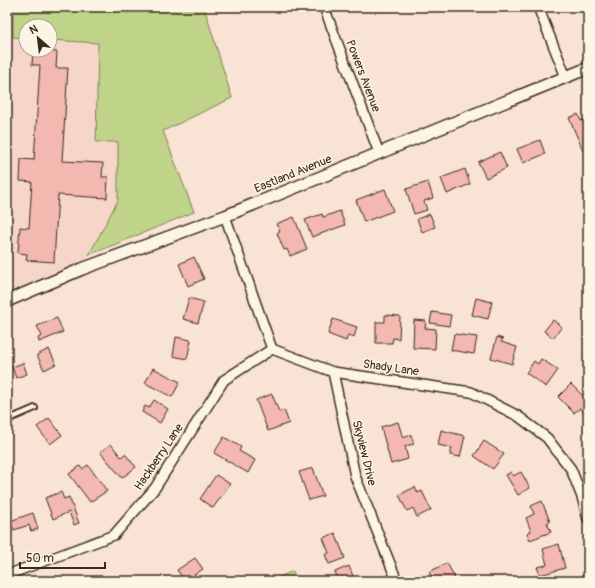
<svg xmlns="http://www.w3.org/2000/svg" width="595" height="588" viewBox="0 0 595 588" font-family="Pangolin,sans-serif">
<style>
.built{fill:#f7d6ca}
.green{fill:#c0d489;stroke:#7e7f54}
.building{fill:#f3b8b0;stroke:#3b2a1e}
.lines{fill:none;stroke-linecap:round;stroke-linejoin:round}
.service-casing{stroke:#3b2a1e;stroke-width:8}
.minor-casing{stroke:#3b2a1e;stroke-width:12}
.tertiary-casing{stroke:#3b2a1e;stroke-width:14}
.service{stroke:#fcf5e5;stroke-width:4.5}
.minor{stroke:#fcf5e5;stroke-width:9}
.tertiary{stroke:#fcf5e5;stroke-width:11}
.labels{text-anchor:middle;dominant-baseline:central;stroke-width:3;stroke-linejoin:round;paint-order:stroke}
.street-label{font-size:12px;fill:#3b2a1e;stroke:#fcf5e5}
</style>
<rect width="100%" height="100%" fill="#f9e3d5"/>
<filter id="ink" filterUnits="userSpaceOnUse"><feTurbulence type="fractalNoise" baseFrequency=".025" numOctaves="2"/><feDisplacementMap in="SourceGraphic" scale="8" xChannelSelector="R" yChannelSelector="G"/><feConvolveMatrix kernelMatrix="1 2 1 2 8 2 1 2 1" color-interpolation-filters="sRGB"/></filter>
<g filter="url(#ink)">
<polygon class="built" points="7,37 26,38 26,50 50,50 50,40 98,43 96,141 118,142 118,200 82,269 7,301"/>
<g class="green">
<polygon points="13,7 204,7 232,98 163,131 194,212 89,255 118,200 118,142 96,142 98,43 50,40 50,26 26,26 26,38 13,37"/>
<polygon points="293,571 297,581 270,581"/>
</g>
<g class="building">
<polygon points="33,50 57,52 56,68 68,68 62,161 103,163 102,177 108,177 107,198 58,195 54,262 26,260 27,254 18,253 20,227 29,228 32,182 20,181 21,159 34,160 40,65 32,65"/>
<polygon points="578,114 581,121 587,118 588,121 588,154 585,155 569,118"/>
<polygon points="540,140 545,154 523,163 517,149"/>
<polygon points="500,152 507,168 486,178 478,162"/>
<polygon points="465,169 470,184 447,194 441,178"/>
<polygon points="428,182 433,198 424,201 427,210 414,214 406,189"/>
<polygon points="385,189 393,211 364,222 356,200"/>
<polygon points="340,211 345,225 312,237 305,220 322,214 323,217"/>
<polygon points="430,214 435,227 422,232 417,219"/>
<polygon points="294,217 307,249 290,256 287,249 284,250 277,233 280,231 276,224"/>
<polygon points="194,257 204,279 188,286 179,264"/>
<polygon points="189,298 204,302 198,323 183,319"/>
<polygon points="476,298 492,302 488,319 472,315"/>
<polygon points="432,312 451,315 449,326 430,323"/>
<polygon points="385,315 400,316 399,339 393,338 392,343 376,343 376,322 385,322"/>
<polygon points="57,318 63,332 39,342 38,338 42,336 37,326"/>
<polygon points="333,319 357,327 354,337 348,335 346,341 328,334"/>
<polygon points="414,320 426,321 425,328 436,329 435,349 413,348"/>
<polygon points="553,320 562,327 553,338 544,331"/>
<polygon points="454,334 477,337 474,354 451,350"/>
<polygon points="176,337 191,340 187,359 173,356"/>
<polygon points="497,337 503,339 501,342 517,347 512,364 491,358"/>
<polygon points="49,349 56,364 44,370 37,355"/>
<polygon points="541,359 558,370 546,387 526,373 534,361 538,364"/>
<polygon points="23,363 27,374 16,378 12,367"/>
<polygon points="153,368 180,382 172,397 145,383"/>
<polygon points="571,384 588,401 588,411 585,414 580,408 574,413 558,397"/>
<polygon points="272,394 279,412 284,410 289,423 268,431 256,400"/>
<polygon points="154,400 168,409 160,423 142,412 145,406 149,408"/>
<polygon points="49,418 62,435 50,444 37,427"/>
<polygon points="398,422 403,438 411,435 414,444 405,446 408,459 391,464 381,427"/>
<polygon points="441,430 465,436 460,457 450,455 452,448 438,445"/>
<polygon points="224,437 241,447 239,451 255,460 248,473 214,453"/>
<polygon points="484,441 504,454 493,469 474,456"/>
<polygon points="111,444 121,457 125,454 136,467 122,478 100,452"/>
<polygon points="88,465 107,491 90,502 69,474 80,466 82,469"/>
<polygon points="313,468 323,496 309,500 299,472"/>
<polygon points="511,472 513,476 521,472 530,488 518,495 506,475"/>
<polygon points="216,475 230,484 213,508 200,499"/>
<polygon points="415,487 418,493 422,491 431,510 417,517 413,508 407,511 399,495"/>
<polygon points="61,492 64,499 69,497 79,523 74,525 69,512 53,519 45,498"/>
<polygon points="542,501 550,522 547,523 551,532 530,540 527,533 531,531 526,518 534,514 531,506"/>
<polygon points="33,513 38,529 31,531 29,525 14,530 10,521"/>
<polygon points="335,533 345,558 329,564 325,555 329,553 323,538"/>
<polygon points="559,544 565,568 540,575 537,567 547,565 543,549"/>
<polygon points="195,558 203,569 194,575 199,581 185,581 177,570"/>
<polygon points="447,563 455,578 450,581 434,581 429,572"/>
<polygon points="349,566 355,581 339,581 335,572"/>
</g>
<g class="lines">
<g class="service-casing">
<polyline id="service" points="7,420 35,408"/>
</g>
<g class="minor-casing">
<g id="minor">
<polyline points="324,7 379,153"/>
<polyline points="538,7 566,77"/>
<polyline points="225,216 272,349"/>
<polyline points="272,349 333,372 471,392 518,416 547,438 571,469 582,497 588,519"/>
<polyline points="333,372 355,476 397,581"/>
<polyline points="7,575 114,535 155,488 224,380 272,349"/>
</g>
</g>
<g class="tertiary-casing">
<polyline id="tertiary" points="7,301 82,269 225,216 588,68"/>
</g>
<use href="#service" class="service"/>
<use href="#minor" class="minor"/>
<use href="#tertiary" class="tertiary"/>
</g>
</g>
<g class="labels">
<g class="street-label">
<text transform="translate(363 76) rotate(69)">Powers Avenue</text>
<text transform="translate(293 174) rotate(-22)">Eastland Avenue</text>
<text transform="translate(391 368) rotate(8)">Shady Lane</text>
<text transform="translate(364 453) rotate(76)">Skyview Drive</text>
<text transform="translate(159 457) rotate(-56)">Hackberry Lane</text>
</g>
</g>
<rect width="595" height="588" fill="none" stroke="#fcf5e5" stroke-width="24"/>
<rect x="12" y="12" width="571" height="564" fill="none" stroke="#3b2a1e" stroke-width="1.5" filter="url(#ink)"/>
<g transform="translate(38 38) rotate(332)"><circle r="19" fill="#fcf5e5" stroke="#afa495"/>
<path d="M0-3L7 15L0 10L-7 15Z" fill="#3b2a1e"/>
<text y="-6" font-size="11" font-weight="bold" text-anchor="middle" fill="#3b2a1e">N</text>
</g>
<path d="M20 562v6h85v-6" fill="none" stroke="#3b2a1e" stroke-width="2"/>
<text x="26" y="562" font-size="12" fill="#3b2a1e" stroke="#fcf5e5" stroke-width="3" paint-order="stroke">50 m</text>
</svg>
